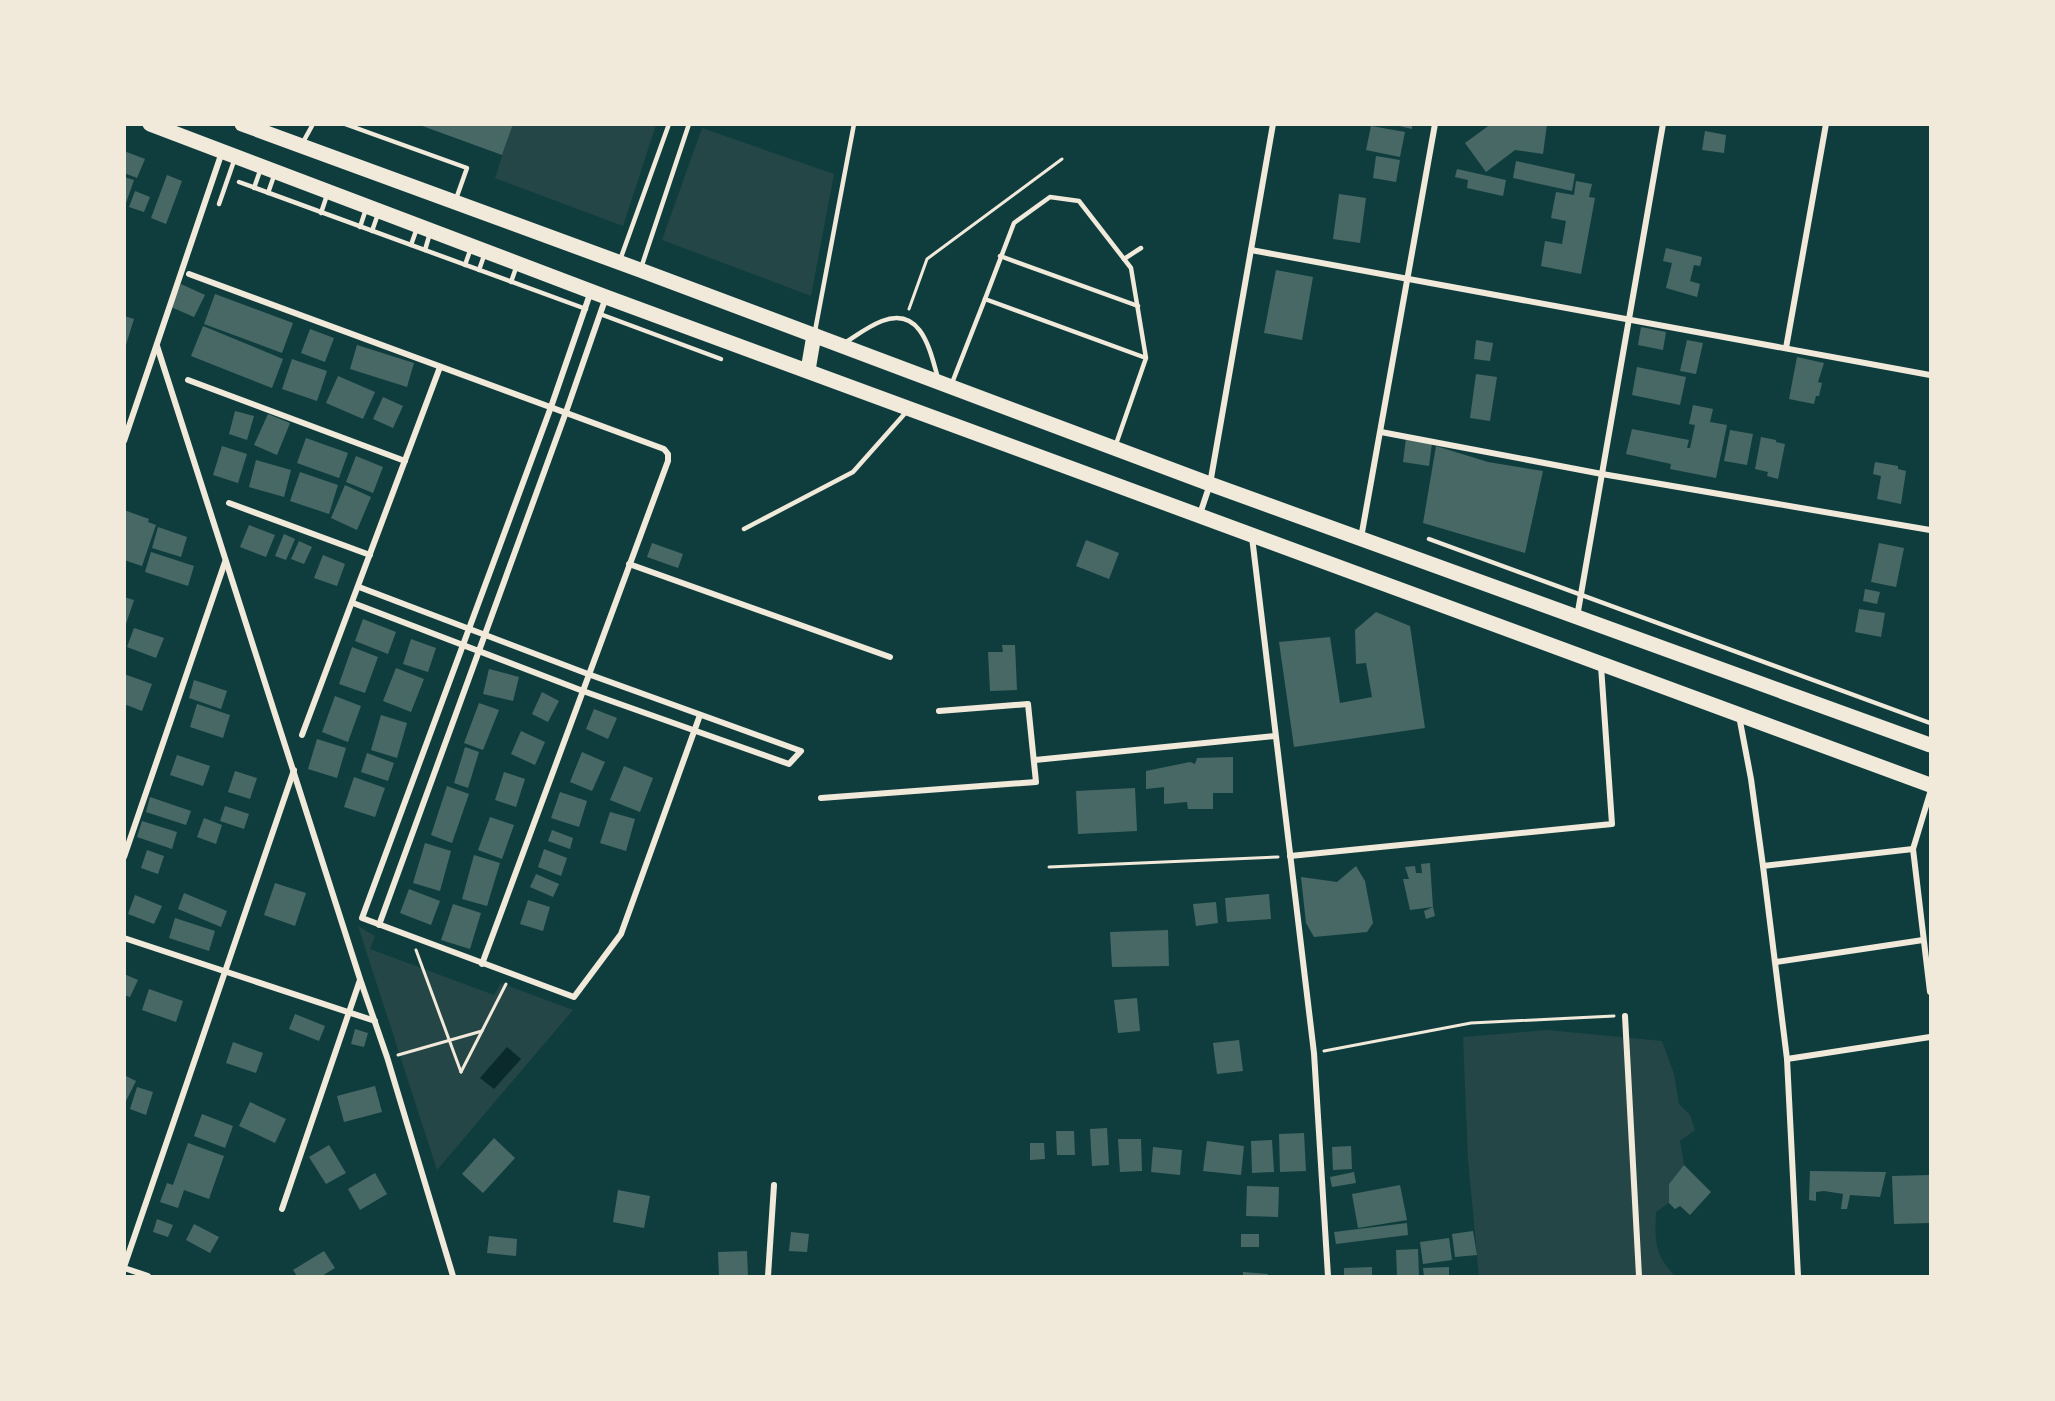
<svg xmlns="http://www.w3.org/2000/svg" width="2055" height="1401" viewBox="0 0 2055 1401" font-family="'Nunito Sans',sans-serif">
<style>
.green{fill:#244646}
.water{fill:#0a2a2b}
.building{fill:#486865}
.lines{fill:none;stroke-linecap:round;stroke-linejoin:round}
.path{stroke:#f1e9da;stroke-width:3}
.service{stroke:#f1e9da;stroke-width:4.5}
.minor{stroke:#f1e9da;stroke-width:6}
.primary{stroke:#f1e9da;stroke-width:15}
</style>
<rect width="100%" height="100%" fill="#0f3d3e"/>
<g class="green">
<polygon points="512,125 656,125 623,226 495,178"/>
<polygon points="702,128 834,174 811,296 662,240"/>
<polygon points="358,926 375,936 370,949 494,995 501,983 573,1010 437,1170"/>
<path d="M1547 1030 1662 1041 1674 1074 1679 1104 1690 1115 1695 1130 1680 1141 1684 1165 1669 1184V1203L1656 1212C1655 1241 1654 1254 1675 1276H1479L1468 1160 1463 1037Z"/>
</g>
<polygon class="water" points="507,1047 521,1059 494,1089 480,1078"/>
<g class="building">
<polygon points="417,124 513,124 502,155"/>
<polygon points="1391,124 1412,124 1412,129"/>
<polygon points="1491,124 1547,124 1543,154 1515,150 1486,172 1465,143"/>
<polygon points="1371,126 1405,132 1400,157 1366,150"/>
<polygon points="1705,131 1726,135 1724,153 1702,150"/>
<polygon points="124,151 145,159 137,178 124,173"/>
<polygon points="1376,156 1400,160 1396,182 1373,178"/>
<polygon points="1516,161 1575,174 1572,191 1513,178"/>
<polygon points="1457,169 1506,180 1503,196 1467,188 1468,180 1455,177"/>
<polygon points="167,175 182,181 166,224 151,218"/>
<polygon points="124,177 134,180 125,206 124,206"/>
<polygon points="1576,181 1592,184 1589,197 1595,198 1581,274 1541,266 1545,241 1562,244 1566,221 1551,218 1556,192 1574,195"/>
<polygon points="135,191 150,197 144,212 129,207"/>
<polygon points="1339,194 1366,198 1360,243 1333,239"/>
<polygon points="1666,248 1702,257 1700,266 1694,265 1690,281 1700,284 1697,297 1666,288 1672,263 1663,261"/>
<polygon points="1276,270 1313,277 1302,340 1264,333"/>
<polygon points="181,284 205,295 194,317 171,307"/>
<polygon points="215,294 293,323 282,353 204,324"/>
<polygon points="124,316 134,319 125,348 124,348"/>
<polygon points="203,326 283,359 272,388 191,356"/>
<polygon points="1641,327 1666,332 1663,350 1638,345"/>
<polygon points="310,329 334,338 325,362 301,353"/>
<polygon points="1476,340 1493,343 1490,361 1474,359"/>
<polygon points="1687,340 1703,343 1696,374 1680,371"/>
<polygon points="357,345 414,363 407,387 350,369"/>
<polygon points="1797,357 1824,363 1818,382 1822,383 1819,396 1816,396 1814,404 1789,399"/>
<polygon points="292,359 327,371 317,401 282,389"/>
<polygon points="1637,367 1686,377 1680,405 1632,395"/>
<polygon points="1476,374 1497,377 1490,421 1470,418"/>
<polygon points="338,376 375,392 363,419 326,403"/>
<polygon points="383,397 403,406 393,428 373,419"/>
<polygon points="1693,405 1713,409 1710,422 1727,425 1716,478 1670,469 1671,464 1626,454 1632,429 1689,440 1687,448 1690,448 1695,425 1689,424"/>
<polygon points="235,411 254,416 247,440 229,434"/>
<polygon points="268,414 290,423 277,455 254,445"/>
<polygon points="1730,430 1753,434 1747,465 1724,461"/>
<polygon points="1761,437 1776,440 1776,442 1785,444 1778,479 1767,476 1768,472 1755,469"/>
<polygon points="306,438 348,453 339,478 297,463"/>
<polygon points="1406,438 1432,443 1429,466 1403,462"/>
<polygon points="222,446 247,454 238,483 213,475"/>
<polygon points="1436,446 1488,462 1543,471 1525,553 1423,523"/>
<polygon points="356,456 383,467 373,493 346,482"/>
<polygon points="256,460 291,470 284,497 249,487"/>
<polygon points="1875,462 1898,466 1898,469 1906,471 1901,504 1877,499 1881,476 1873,474"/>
<polygon points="300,472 338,485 329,514 290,501"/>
<polygon points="345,485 371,497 357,530 331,518"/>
<polygon points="124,510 149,519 148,522 156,525 142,566 124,560"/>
<polygon points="249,525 275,535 266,557 240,547"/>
<polygon points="158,527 187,537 181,557 152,548"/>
<polygon points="284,534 295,539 286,560 275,556"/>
<polygon points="1086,540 1119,553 1109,579 1076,566"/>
<polygon points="299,541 312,547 304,564 291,559"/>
<polygon points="652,543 683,554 678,568 647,557"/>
<polygon points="1879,543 1904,548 1896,587 1871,582"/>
<polygon points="151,552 194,566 188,586 145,572"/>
<polygon points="323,555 345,564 337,586 314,578"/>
<polygon points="1865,589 1880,592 1877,604 1863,601"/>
<polygon points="124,597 134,600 125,627 124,627"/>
<polygon points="1859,609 1885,613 1881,637 1855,632"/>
<polygon points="1376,612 1410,626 1425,728 1294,747 1279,642 1330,637 1340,703 1372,697 1366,663 1356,664 1355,630"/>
<polygon points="363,619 396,632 388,654 355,641"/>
<polygon points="134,628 164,638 156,658 127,647"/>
<polygon points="411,639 436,648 428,672 403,664"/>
<polygon points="1002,645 1015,645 1017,690 990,691 988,652 1003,652"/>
<polygon points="352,647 378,657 365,693 339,684"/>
<polygon points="396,668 424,679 411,712 383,701"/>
<polygon points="489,669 519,677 513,701 483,694"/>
<polygon points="124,674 152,684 142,711 124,704"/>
<polygon points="194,680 227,691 221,709 189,698"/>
<polygon points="542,692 559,701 548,722 532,714"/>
<polygon points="335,696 361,706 348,742 322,732"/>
<polygon points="479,703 499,710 483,750 464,743"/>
<polygon points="197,704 230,715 223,738 190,727"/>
<polygon points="594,709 617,718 608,739 586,729"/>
<polygon points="381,715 407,723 397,758 371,750"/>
<polygon points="521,731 545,742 535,765 511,754"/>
<polygon points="317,739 346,748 337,778 308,769"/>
<polygon points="465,747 479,752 468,788 454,783"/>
<polygon points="582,752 605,762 592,791 570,782"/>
<polygon points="367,753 394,763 388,781 361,772"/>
<polygon points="177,755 210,766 203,786 170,775"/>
<polygon points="1233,757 1233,793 1213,793 1213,809 1188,809 1187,802 1164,804 1164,787 1146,789 1146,771 1190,762 1195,764 1197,758"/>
<polygon points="624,766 653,778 640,812 610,800"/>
<polygon points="235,771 257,778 250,799 228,792"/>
<polygon points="504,772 525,779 516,807 495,800"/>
<polygon points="354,777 385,788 375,817 344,807"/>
<polygon points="447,786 469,794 452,843 431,835"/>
<polygon points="1135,788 1137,831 1078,834 1076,791"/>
<polygon points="560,792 587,801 579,827 551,818"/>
<polygon points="150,797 191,811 186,825 146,812"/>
<polygon points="225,806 249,814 244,829 220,821"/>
<polygon points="610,812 635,819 626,851 600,843"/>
<polygon points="490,817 514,825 502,859 478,850"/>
<polygon points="204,818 222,825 216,844 197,837"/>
<polygon points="142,821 177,832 172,849 137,837"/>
<polygon points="552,830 573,838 570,849 548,841"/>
<polygon points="425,843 451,851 440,891 413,883"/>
<polygon points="544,849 567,858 561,876 538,867"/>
<polygon points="147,850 164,856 158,874 141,868"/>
<polygon points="474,855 500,863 487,906 462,899"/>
<polygon points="1430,863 1433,907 1410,910 1403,879 1409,879 1405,867 1415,866 1416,873 1422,873 1421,864"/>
<polygon points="1356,866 1365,881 1373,923 1367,932 1314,937 1306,923 1301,877 1337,882"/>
<polygon points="536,874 559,884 553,897 530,887"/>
<polygon points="275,883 306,893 295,926 264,915"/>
<polygon points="409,889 440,901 431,925 400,913"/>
<polygon points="184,893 227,911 221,927 178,909"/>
<polygon points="1269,894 1271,919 1227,922 1225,898"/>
<polygon points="135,895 162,906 154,924 128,914"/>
<polygon points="528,900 550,907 543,931 520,924"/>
<polygon points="1216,902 1218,923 1196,926 1193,904"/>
<polygon points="453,904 481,913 470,949 441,940"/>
<polygon points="1433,907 1435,916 1426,919 1424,911"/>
<polygon points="175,918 215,931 209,951 169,938"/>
<polygon points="1168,930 1169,966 1112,967 1110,932"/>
<polygon points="124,974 138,980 130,997 124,995"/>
<polygon points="149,989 183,1001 176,1022 142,1010"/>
<polygon points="1137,998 1140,1031 1118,1033 1114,1000"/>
<polygon points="295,1014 325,1026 319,1041 289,1029"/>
<polygon points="355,1029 368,1033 364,1047 351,1044"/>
<polygon points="1239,1040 1243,1071 1217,1074 1213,1043"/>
<polygon points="233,1042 263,1053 256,1073 226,1063"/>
<polygon points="124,1075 136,1081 124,1105"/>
<polygon points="375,1086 382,1112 344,1122 337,1096"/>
<polygon points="137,1087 153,1092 146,1115 130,1109"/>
<polygon points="250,1102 286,1119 275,1143 239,1126"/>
<polygon points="202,1114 233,1126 225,1148 194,1136"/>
<polygon points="1107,1128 1109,1165 1092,1166 1090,1129"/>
<polygon points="1056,1131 1074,1131 1075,1155 1057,1155"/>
<polygon points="1304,1133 1306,1171 1280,1172 1279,1134"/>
<polygon points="494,1138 515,1158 483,1193 462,1174"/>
<polygon points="1118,1139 1141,1139 1142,1171 1120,1172"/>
<polygon points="1272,1140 1274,1172 1252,1173 1251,1141"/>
<polygon points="1207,1141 1244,1146 1241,1175 1203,1171"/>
<polygon points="188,1143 224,1156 209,1199 184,1190 178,1208 160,1202 167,1183 173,1185"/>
<polygon points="1030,1143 1044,1143 1045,1159 1030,1160"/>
<polygon points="329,1145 346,1173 326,1184 309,1157"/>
<polygon points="1351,1146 1352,1169 1333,1170 1332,1147"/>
<polygon points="1153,1147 1182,1150 1180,1175 1151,1172"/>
<polygon points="1684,1165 1711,1192 1690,1215 1680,1206 1675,1209 1669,1203 1669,1184"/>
<polygon points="1810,1171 1886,1172 1880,1197 1850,1195 1847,1209 1841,1209 1843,1194 1824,1191 1816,1192 1816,1201 1809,1200"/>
<polygon points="1354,1172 1356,1183 1332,1187 1330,1177"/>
<polygon points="375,1173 387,1194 360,1210 348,1189"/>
<polygon points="1930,1175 1930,1223 1894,1224 1892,1176"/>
<polygon points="1400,1185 1407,1220 1358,1228 1352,1194"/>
<polygon points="1247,1186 1279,1187 1278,1217 1246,1216"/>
<polygon points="618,1190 650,1196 644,1228 613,1222"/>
<polygon points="157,1219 173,1225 168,1237 153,1232"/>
<polygon points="1407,1223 1408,1235 1336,1244 1334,1232"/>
<polygon points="194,1224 219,1237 210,1253 186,1240"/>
<polygon points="1473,1231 1477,1255 1455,1257 1452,1234"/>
<polygon points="791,1232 809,1234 807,1252 789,1251"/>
<rect x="1241" y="1234" width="18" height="13"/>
<polygon points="489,1236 517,1239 516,1256 487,1253"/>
<polygon points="1449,1238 1452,1260 1423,1264 1420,1242"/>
<polygon points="1418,1249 1419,1276 1397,1276 1396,1250"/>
<polygon points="324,1251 335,1268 322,1276 297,1276 293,1270"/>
<polygon points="747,1251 748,1276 719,1276 718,1252"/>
<polygon points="1372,1267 1372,1276 1344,1276 1344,1268"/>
<polygon points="1449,1267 1449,1276 1424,1276 1423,1268"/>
<polygon points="1243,1272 1268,1274 1267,1276 1243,1276"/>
</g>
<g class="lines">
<g class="path">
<polyline points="909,309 927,259 1062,159"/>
<polyline points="1049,867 1278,857"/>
<polyline points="416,950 461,1072"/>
<polyline points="1324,1051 1471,1023 1614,1016"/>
<polyline points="398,1055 482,1031"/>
<polyline points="461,1072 506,984"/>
</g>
<g class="service">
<polyline points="345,124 467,168 456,199"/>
<polyline points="302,144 313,124"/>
<polyline points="239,182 586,309"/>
<polyline points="254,188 261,168"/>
<polyline points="268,193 275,173"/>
<polyline points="219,204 235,158"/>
<polyline points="321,213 327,195"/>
<polyline points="360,227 366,209"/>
<polyline points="372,231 378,214"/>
<polyline points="411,245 417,228"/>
<polyline points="425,250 430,233"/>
<polyline points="1000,256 1138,306"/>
<polyline points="1124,259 1141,248"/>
<polyline points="620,260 669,124"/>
<polyline points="465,265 471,248"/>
<polyline points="641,268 689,124"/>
<polyline points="479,270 485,253"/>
<polyline points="511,282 517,265"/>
<polyline points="600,314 721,359"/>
<polyline points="815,331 854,124"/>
<path d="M846 342C857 335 869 326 882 321 922 306 930 351 938 378"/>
<polyline points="952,383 985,299"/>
<polyline points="1115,447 1146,358 1131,268 1079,201 1050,197 1014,223 985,299 1146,358"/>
<polyline points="744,529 853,472 908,410"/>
<polyline points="1429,539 1930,723"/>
</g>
<g class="minor">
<polyline points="1251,250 1930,375"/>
<polyline points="189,274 664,449 668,454 668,461 482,964"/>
<polyline points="591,291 551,407 362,918 574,997 621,934 700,715"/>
<polyline points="157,346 360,979 387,1057 453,1276"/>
<polyline points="1786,348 1826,124"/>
<polyline points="188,380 405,461"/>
<polyline points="1381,432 1602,474 1930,530"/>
<polyline points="124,441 222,152"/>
<polyline points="229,503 370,555"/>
<polyline points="1200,514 1210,484 1273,124"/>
<polyline points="1252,537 1314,1053 1328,1276"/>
<polyline points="1361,538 1435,124"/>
<polyline points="629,564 890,657"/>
<polyline points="353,603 583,691 789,764 801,751 588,674 359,587"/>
<polyline points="1577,617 1663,124"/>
<polyline points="1739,716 1751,779 1763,866 1787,1059 1798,1276"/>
<polyline points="302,735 440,367"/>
<polyline points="1035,760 1275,736"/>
<polyline points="1930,793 1913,849 1930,992"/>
<polyline points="821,798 1036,782 1028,704 939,711"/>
<polyline points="1290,856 1612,824 1601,666"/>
<polyline points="124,857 225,562"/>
<polyline points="1763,866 1913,849"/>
<polyline points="379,925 566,412 606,297"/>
<polyline points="124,938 375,1021"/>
<polyline points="1776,962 1923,940"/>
<polyline points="1625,1016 1639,1276"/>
<polyline points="1787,1059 1930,1037"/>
<polyline points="282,1209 360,980"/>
<polyline points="124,1267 294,770"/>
<polyline points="124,1268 148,1276"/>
<polyline points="768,1276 774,1185"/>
</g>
<g class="primary">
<polyline points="150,124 606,297 1930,785"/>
<polyline points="242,124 640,270 1210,484 1930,745"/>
<polyline points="808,370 814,335"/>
</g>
</g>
<rect width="2055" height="1401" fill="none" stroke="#f1e9da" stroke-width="252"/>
</svg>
